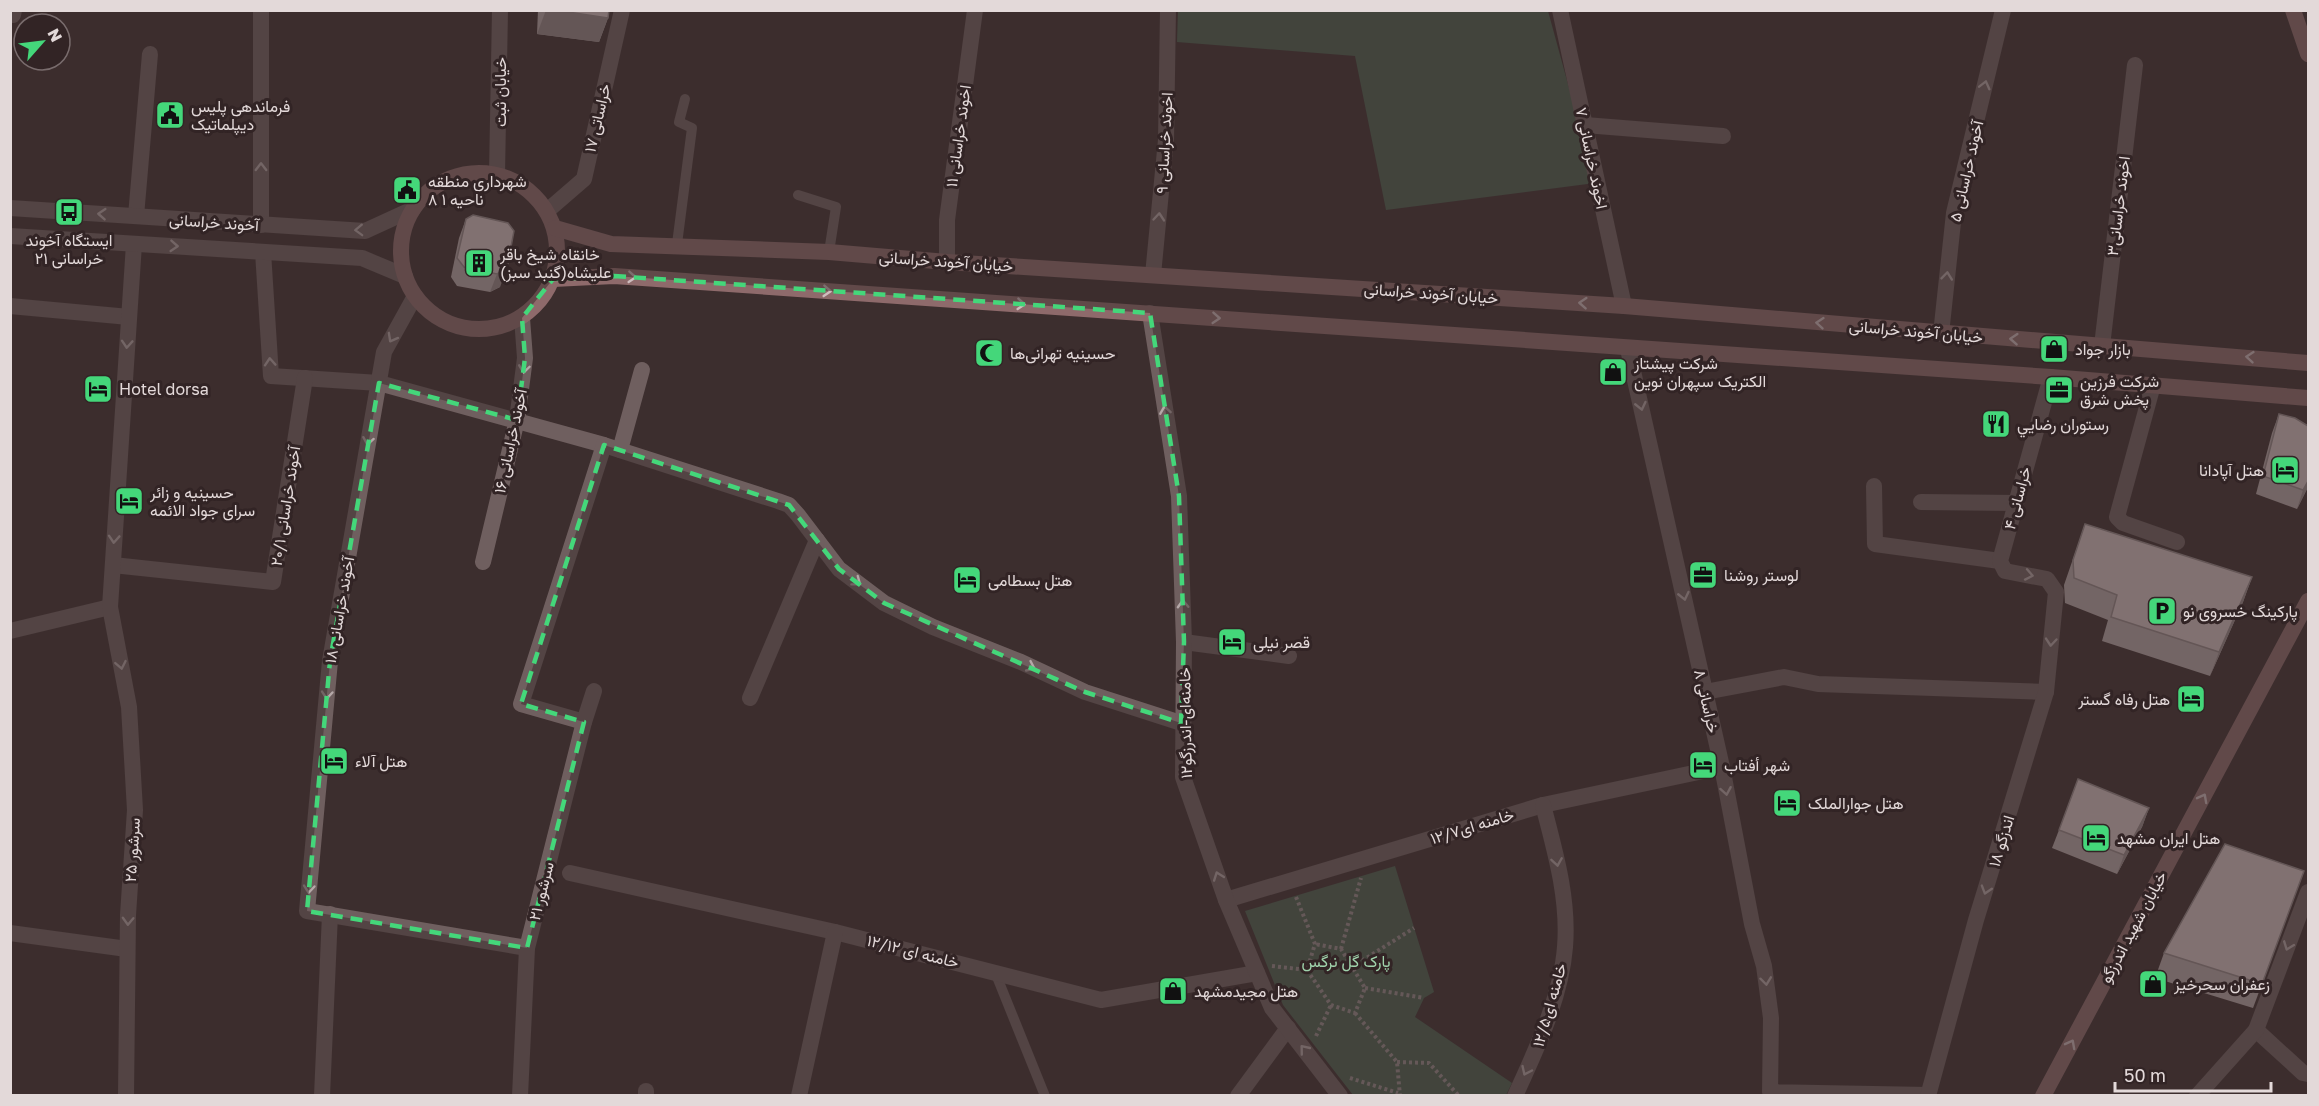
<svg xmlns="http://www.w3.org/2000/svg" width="2319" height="1106" viewBox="0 0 2319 1106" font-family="'Golos Text',Vazirmatn,sans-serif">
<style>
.green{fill:#49604f}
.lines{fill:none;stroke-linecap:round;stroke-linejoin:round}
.path{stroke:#978c8c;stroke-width:4;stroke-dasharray:3 3;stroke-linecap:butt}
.service{stroke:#6f5f5f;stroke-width:10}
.minor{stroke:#6f5f5f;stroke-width:16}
.tertiary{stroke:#6f5f5f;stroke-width:16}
.secondary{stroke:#8e6a6b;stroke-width:16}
.wall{fill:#b7a8a8}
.shaded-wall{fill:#958888}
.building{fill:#d5c3c3;stroke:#958888;stroke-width:1.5}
.oneway{stroke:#b5a8a8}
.oneway2{stroke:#cebdbe}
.marked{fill:none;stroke:#44d77a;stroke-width:4.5;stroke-dasharray:12 8;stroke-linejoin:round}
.labels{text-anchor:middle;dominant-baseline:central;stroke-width:6;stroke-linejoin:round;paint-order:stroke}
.street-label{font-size:16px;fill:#e3d9d9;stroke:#322425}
.poi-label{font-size:16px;fill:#e3d9d9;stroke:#322425;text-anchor:start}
.park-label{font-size:16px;fill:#a0d3ac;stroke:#322425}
</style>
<rect width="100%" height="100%" fill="#3c2e2e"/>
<g class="green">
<polygon points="1178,11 1548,11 1595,183 1386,210 1355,56 1177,42"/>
<polygon points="1395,866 1434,992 1424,998 1415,1017 1512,1083 1506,1095 1353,1095 1283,1005 1245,911"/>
</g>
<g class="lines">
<g class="path">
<polyline points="1296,897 1315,944 1307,970 1331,1005 1355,1013 1365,988 1341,949 1315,944"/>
<polyline points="1341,949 1361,878"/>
<polyline points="1272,966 1307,970"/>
<polyline points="1352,967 1414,928"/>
<polyline points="1365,988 1424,998"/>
<polyline points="1355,1013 1397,1062 1400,1096"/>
<polyline points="1316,1036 1331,1005"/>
<polyline points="1397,1062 1429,1063 1459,1096"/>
<polyline points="1350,1078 1398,1093"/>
</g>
<g class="service">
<polyline points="798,195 836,207 829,252"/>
<polyline points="677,244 692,128 679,122 685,99"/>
<polyline points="995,972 1045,1096"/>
</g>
<g class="minor">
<polyline points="1560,10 1624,306"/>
<polyline points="13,15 14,10"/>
<polyline points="1585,125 1723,136"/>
<polyline points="547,211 584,179 622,10"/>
<polyline points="136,216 150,54"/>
<polyline points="261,225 261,10"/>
<polyline points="263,252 271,376 379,383 604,445 778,501 789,505 798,515 839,569 884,603 933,627 1021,662 1085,692 1181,723"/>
<polyline points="947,262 947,220 975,10"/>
<polyline points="1153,275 1166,140 1168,10"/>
<polyline points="415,296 384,352 330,661 307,911 527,948"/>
<polyline points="10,306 129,317"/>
<polyline points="1941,334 1954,213 2003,10"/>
<polyline points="2102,346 2135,65"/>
<polyline points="1628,349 1722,767 1752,924 1764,966 1771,1018 1770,1092 1928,1095"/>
<polyline points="2153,385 2117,517 2123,523 2177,542"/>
<polyline points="620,450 642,370"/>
<polyline points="1874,486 1875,544 2000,561"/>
<polyline points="1921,502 2016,503"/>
<polyline points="483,562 517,420 525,358 522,318"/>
<polyline points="113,565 273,582 305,378"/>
<polyline points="10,631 110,607"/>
<polyline points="1184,642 1289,656"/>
<polyline points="1705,692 1784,677 1818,684 2046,692"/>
<polyline points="750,698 817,540"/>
<polyline points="584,722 521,704 604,445"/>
<polyline points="570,873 835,932 1101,1000 1257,973"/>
<polyline points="1226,900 1543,805 1722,767"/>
<polyline points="10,933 127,949"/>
<polyline points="2256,1030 2303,1073 2308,1074"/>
<polyline points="126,1096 128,915 135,810 129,707 110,607 134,244"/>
<polyline points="322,1096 330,914"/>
<polyline points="520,1096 527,948 584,722 594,691"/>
<polyline points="646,1096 646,1091"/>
<polyline points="799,1096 835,932"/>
<polyline points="1238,1096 1288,1028"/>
<path d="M1515 1096C1536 1050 1561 998 1565 947 1569 899 1555 851 1543 805"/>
<polyline points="1928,1096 1976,920 2046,692 2056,592 2047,579 2005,571 2000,561 2051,377"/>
<polyline points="2197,1096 2256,1030 2308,892"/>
</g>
<g class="tertiary">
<polyline points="497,174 500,10"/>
<polyline points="10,208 365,231 413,209"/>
<polyline points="10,236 362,258 405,276"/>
<polyline points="1150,313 1179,496 1184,642 1183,777 1226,900 1272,1008 1340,1096"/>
</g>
<g class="secondary">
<polyline points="2293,10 2308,54"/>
<circle cx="479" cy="251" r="78"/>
<polyline points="555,228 611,244 829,252 947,262 1624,306 2308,363"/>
<polyline points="553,279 614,276 2051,377 2308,398"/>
<polyline points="2043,1096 2308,601"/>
</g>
</g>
<g class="wall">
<polygon points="538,10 609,10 608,18 599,42 537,34"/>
<polygon points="466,219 508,223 500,287 490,292 457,286 451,277 459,238"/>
<polygon points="2279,414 2308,487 2297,509 2256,494 2272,433"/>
<polygon points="2085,524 2252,577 2243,602 2210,676 2102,641 2108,620 2065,603 2064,585"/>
<polygon points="2149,808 2142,827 2117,874 2052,848 2059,830"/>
<polygon points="2304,871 2253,1008 2155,978 2164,953"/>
</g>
<g class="shaded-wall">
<polygon points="546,10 555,10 608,18 599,42 537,34"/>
<polygon points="507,268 500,287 490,292 497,274"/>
<polygon points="2308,481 2308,487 2297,509 2303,490"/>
<polygon points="2252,577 2243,602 2210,676 2219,652"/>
<polygon points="2149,808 2142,827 2117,874 2124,855"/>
</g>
<g class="building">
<polygon points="555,10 609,10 608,18"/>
<polygon points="473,215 508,223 514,231 507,268 497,274 464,267 457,258 466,219"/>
<polygon points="2279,414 2295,418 2308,426 2308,481 2303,490 2263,476"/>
<polygon points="2085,524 2252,577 2219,652 2111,617 2117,595 2074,578 2073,560"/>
<polygon points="2078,779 2149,808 2124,855 2059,830"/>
<polygon points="2225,844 2304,871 2262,984 2164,953"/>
</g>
<defs><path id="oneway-chevron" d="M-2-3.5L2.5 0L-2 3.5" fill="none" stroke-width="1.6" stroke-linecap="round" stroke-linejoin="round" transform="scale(1.5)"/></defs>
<g class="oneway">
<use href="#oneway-chevron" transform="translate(1985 85) rotate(-76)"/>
<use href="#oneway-chevron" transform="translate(261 167) rotate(-90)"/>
<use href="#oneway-chevron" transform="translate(102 214) rotate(-176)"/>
<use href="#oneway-chevron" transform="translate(1159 217) rotate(-85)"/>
<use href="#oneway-chevron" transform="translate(359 230) rotate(178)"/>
<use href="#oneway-chevron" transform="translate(174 246) rotate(4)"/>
<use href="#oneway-chevron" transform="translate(1947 276) rotate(-84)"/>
<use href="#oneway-chevron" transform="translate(392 338) rotate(119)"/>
<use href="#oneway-chevron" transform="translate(127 344) rotate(94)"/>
<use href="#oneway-chevron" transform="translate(270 362) rotate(-94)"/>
<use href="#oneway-chevron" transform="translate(524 369) rotate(98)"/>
<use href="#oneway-chevron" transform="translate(1641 406) rotate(77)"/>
<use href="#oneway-chevron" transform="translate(1165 410) rotate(-99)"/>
<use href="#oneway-chevron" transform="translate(368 441) rotate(100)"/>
<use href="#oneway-chevron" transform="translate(114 539) rotate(94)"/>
<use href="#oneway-chevron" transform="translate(2029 575) rotate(11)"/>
<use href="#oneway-chevron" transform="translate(857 582) rotate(37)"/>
<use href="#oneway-chevron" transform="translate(1684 596) rotate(77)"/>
<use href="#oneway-chevron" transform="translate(1183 604) rotate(-92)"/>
<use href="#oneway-chevron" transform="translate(2051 642) rotate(95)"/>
<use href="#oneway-chevron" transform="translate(121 665) rotate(79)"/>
<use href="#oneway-chevron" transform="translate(1031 667) rotate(25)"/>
<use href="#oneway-chevron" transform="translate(327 695) rotate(95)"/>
<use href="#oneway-chevron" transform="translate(1726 791) rotate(80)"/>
<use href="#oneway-chevron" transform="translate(1557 862) rotate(81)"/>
<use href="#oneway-chevron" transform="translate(1218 876) rotate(-110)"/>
<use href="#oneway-chevron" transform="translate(309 889) rotate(95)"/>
<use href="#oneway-chevron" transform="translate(1986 890) rotate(107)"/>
<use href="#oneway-chevron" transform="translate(128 921) rotate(92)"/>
<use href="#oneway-chevron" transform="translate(2288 946) rotate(111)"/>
<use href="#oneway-chevron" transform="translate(1766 981) rotate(83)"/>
<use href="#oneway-chevron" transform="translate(1304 1049) rotate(-129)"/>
<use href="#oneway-chevron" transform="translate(1526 1071) rotate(115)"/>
</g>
<g class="oneway2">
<use href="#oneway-chevron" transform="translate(632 277) rotate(4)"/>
<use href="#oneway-chevron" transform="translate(827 291) rotate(4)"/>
<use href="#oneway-chevron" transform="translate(1583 303) rotate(-176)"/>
<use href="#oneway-chevron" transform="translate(1021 304) rotate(4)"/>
<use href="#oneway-chevron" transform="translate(1216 318) rotate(4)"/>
<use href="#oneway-chevron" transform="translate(1820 323) rotate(-175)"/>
<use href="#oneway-chevron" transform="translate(2014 339) rotate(-176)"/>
<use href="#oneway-chevron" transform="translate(2250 357) rotate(-175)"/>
<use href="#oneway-chevron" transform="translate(2203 798) rotate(-62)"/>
<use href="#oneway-chevron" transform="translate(2071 1044) rotate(-62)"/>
</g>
<path d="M0 0H2319V1106H0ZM614 276 1150 313 1179 496 1184 642 1181 723 1085 692 884 603 839 569 789 505 604 445 521 704 584 722 527 948 307 911 330 661 379 383 517 420 525 358 522 318 553 279Z" fill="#3c2e2e" fill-opacity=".55" fill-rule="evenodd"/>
<path class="marked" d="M614 276 1150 313 1179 496 1184 642 1181 723 1085 692 884 603 839 569 789 505 604 445 521 704 584 722 527 948 307 911 330 661 379 383 517 420 525 358 522 318 553 279Z"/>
<defs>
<g id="civic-square" transform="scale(1.5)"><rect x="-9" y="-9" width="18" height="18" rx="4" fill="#44d77a" stroke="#322425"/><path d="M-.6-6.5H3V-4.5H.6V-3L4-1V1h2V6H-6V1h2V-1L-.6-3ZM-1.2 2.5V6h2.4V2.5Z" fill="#111"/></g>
<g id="bus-square" transform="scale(1.5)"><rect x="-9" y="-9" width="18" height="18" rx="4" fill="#44d77a" stroke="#322425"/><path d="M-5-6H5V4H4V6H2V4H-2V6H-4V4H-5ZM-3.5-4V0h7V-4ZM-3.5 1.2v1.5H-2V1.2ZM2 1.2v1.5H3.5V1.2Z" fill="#111"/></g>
<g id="building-square" transform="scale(1.5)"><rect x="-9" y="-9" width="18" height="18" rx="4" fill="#44d77a" stroke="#322425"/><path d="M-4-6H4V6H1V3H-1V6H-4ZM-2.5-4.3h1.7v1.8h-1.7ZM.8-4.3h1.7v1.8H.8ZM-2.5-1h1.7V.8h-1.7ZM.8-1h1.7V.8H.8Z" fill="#111"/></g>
<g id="shop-square" transform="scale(1.5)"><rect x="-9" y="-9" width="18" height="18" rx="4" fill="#44d77a" stroke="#322425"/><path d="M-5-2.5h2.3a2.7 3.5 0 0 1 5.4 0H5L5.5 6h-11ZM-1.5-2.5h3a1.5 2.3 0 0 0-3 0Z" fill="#111"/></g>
<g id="mosque-square" transform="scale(1.5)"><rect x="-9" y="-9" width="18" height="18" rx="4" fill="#44d77a" stroke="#322425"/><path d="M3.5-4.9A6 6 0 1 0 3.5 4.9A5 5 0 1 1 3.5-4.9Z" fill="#111"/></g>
<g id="hotel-square" transform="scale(1.5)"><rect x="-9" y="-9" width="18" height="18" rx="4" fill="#44d77a" stroke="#322425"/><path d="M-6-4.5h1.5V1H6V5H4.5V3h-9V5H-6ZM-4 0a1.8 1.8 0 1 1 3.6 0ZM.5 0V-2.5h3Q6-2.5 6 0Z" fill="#111"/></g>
<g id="office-square" transform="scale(1.5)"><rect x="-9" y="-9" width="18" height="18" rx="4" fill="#44d77a" stroke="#322425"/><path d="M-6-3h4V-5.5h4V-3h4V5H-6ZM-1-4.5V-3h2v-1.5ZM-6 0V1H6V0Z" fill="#111"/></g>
<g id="restaurant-square" transform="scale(1.5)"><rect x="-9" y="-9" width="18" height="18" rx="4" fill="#44d77a" stroke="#322425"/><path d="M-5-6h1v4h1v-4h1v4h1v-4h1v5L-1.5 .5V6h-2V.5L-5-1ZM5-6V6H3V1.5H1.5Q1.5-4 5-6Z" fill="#111"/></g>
<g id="parking-square" transform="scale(1.5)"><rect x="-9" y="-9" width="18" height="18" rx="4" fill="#44d77a" stroke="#322425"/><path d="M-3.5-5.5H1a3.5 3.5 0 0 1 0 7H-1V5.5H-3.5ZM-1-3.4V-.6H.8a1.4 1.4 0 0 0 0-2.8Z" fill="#111"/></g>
</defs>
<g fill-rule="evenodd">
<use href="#civic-square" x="170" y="115"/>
<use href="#civic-square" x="407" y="190"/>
<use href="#bus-square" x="69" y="212"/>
<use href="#building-square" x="479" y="263"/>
<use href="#shop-square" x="2054" y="349"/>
<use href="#mosque-square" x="989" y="353"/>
<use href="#shop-square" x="1613" y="372"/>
<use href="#hotel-square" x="98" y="389"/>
<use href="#office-square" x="2059" y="390"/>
<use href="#restaurant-square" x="1996" y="424"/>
<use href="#hotel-square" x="2285" y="470"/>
<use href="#hotel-square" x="129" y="501"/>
<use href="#office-square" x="1703" y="575"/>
<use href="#hotel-square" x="967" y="580"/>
<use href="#parking-square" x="2162" y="611"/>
<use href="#hotel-square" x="1232" y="642"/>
<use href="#hotel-square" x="2191" y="699"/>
<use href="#hotel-square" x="334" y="761"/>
<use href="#hotel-square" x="1703" y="765"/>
<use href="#hotel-square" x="1787" y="803"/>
<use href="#hotel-square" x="2096" y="838"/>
<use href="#shop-square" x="2153" y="984"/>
<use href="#shop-square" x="1173" y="991"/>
</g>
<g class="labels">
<g class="street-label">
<text transform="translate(500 92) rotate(-90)">خیابان ثبت</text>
<text transform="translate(597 118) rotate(-77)">خراساتی ۱۷</text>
<text transform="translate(958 136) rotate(-82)">اخوند خراسانی ۱۱</text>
<text transform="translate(1164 143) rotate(-87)">اخوند خراسانی ۹</text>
<text transform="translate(1592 158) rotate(78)">اخوند خراسانی ۷</text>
<text transform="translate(1966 171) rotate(-77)">آخوند خراسانی ۵</text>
<text transform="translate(2118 206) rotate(-83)">اخوند خراسانی۳</text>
<text transform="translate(214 222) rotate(4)">آخوند خراسانی</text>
<text transform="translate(946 261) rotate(4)">خیابان آخوند خراسانی</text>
<text transform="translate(1431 293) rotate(4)">خیابان آخوند خراسانی</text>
<text transform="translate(1916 331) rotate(5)">خیابان آخوند خراسانی</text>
<text transform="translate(510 441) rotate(-78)">آخوند خراسانی ۱۶</text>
<text transform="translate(2017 498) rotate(-75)">خراسانی ۴</text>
<text transform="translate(285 506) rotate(-81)">آخوند خراسانی ۲۰/۱</text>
<text transform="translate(339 610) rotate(-80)">آخوند خراسانی ۱۸</text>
<text transform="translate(1707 701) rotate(77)">خراسانی ۸</text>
<text transform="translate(1185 723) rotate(-91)">خامنه‌ای-اندرزگو۱۲</text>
<text transform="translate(1472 826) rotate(-17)">خامنه ای۱۲/۷</text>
<text transform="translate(2001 841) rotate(-73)">اندزگو ۱۸</text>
<text transform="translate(132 850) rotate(-86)">سرشور ۲۵</text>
<text transform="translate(541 891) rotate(-76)">سرشور ۲۱</text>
<text transform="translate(2133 927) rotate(-62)">خیابان شهید اندرزگو</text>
<text transform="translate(913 951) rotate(14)">خامنه ای ۱۲/۱۲</text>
<text transform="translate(1549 1005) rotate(-74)">خامنه ای۱۲/۵</text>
</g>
<g class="poi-label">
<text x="191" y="106">فرماندهی پلیس<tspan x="191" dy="18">دیپلماتیک</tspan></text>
<text x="428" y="181">شهرداری منطقه<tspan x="428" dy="18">۸ ناحیه ۱</tspan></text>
<text x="69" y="240" text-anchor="middle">ایستگاه آخوند<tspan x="69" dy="18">خراسانی ۲۱</tspan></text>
<text x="500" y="254">خانقاه شیخ باقر<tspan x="500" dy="18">علیشاه(گنبد سبز)</tspan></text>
<text x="2075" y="349">بازار جواد</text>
<text x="1010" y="353">حسینیه تهرانی‌ها</text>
<text x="1634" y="363">شرکت پیشتاز<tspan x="1634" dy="18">الکتریک سپهران نوین</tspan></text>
<text x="2080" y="381">شركت فرزين<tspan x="2080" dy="18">پخش شرق</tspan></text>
<text x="119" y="389">Hotel dorsa</text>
<text x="2017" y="424">رستوران رضايي</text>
<text x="2264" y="470" text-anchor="end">هتل آپادانا</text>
<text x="150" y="492">حسینیه و زائر<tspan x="150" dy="18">سرای جواد الائمه</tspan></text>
<text x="1724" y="575">لوستر روشنا</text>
<text x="988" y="580">هتل بسطامی</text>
<text x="2183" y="611">پارکینگ خسروی نو</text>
<text x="1253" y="642">قصر نیلی</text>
<text x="2170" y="699" text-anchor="end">هتل رفاه گستر</text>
<text x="355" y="761">هتل آلاء</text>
<text x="1724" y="765">شهر أفتاب</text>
<text x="1808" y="803">هتل جوارالملک</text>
<text x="2117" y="838">هتل ایران مشهد</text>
<text x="2174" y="984">زعفران سحرخیز</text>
<text x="1194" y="991">هتل مجيدمشهد</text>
</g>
<g class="park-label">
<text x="1346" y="961">پارک گل نرگس</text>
</g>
</g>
<rect width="2319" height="1106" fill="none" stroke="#e3d9d9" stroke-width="24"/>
<g transform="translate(42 42) rotate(62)"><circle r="28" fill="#322425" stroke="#796c6d" stroke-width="1.5"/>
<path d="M0-4.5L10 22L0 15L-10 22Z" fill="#44d77a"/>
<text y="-9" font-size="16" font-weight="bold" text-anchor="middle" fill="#e3d9d9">N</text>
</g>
<path d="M2115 1082v9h156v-9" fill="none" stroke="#e3d9d9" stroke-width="3"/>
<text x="2124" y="1082" font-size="18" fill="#e3d9d9" stroke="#322425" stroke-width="4.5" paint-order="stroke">50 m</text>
</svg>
